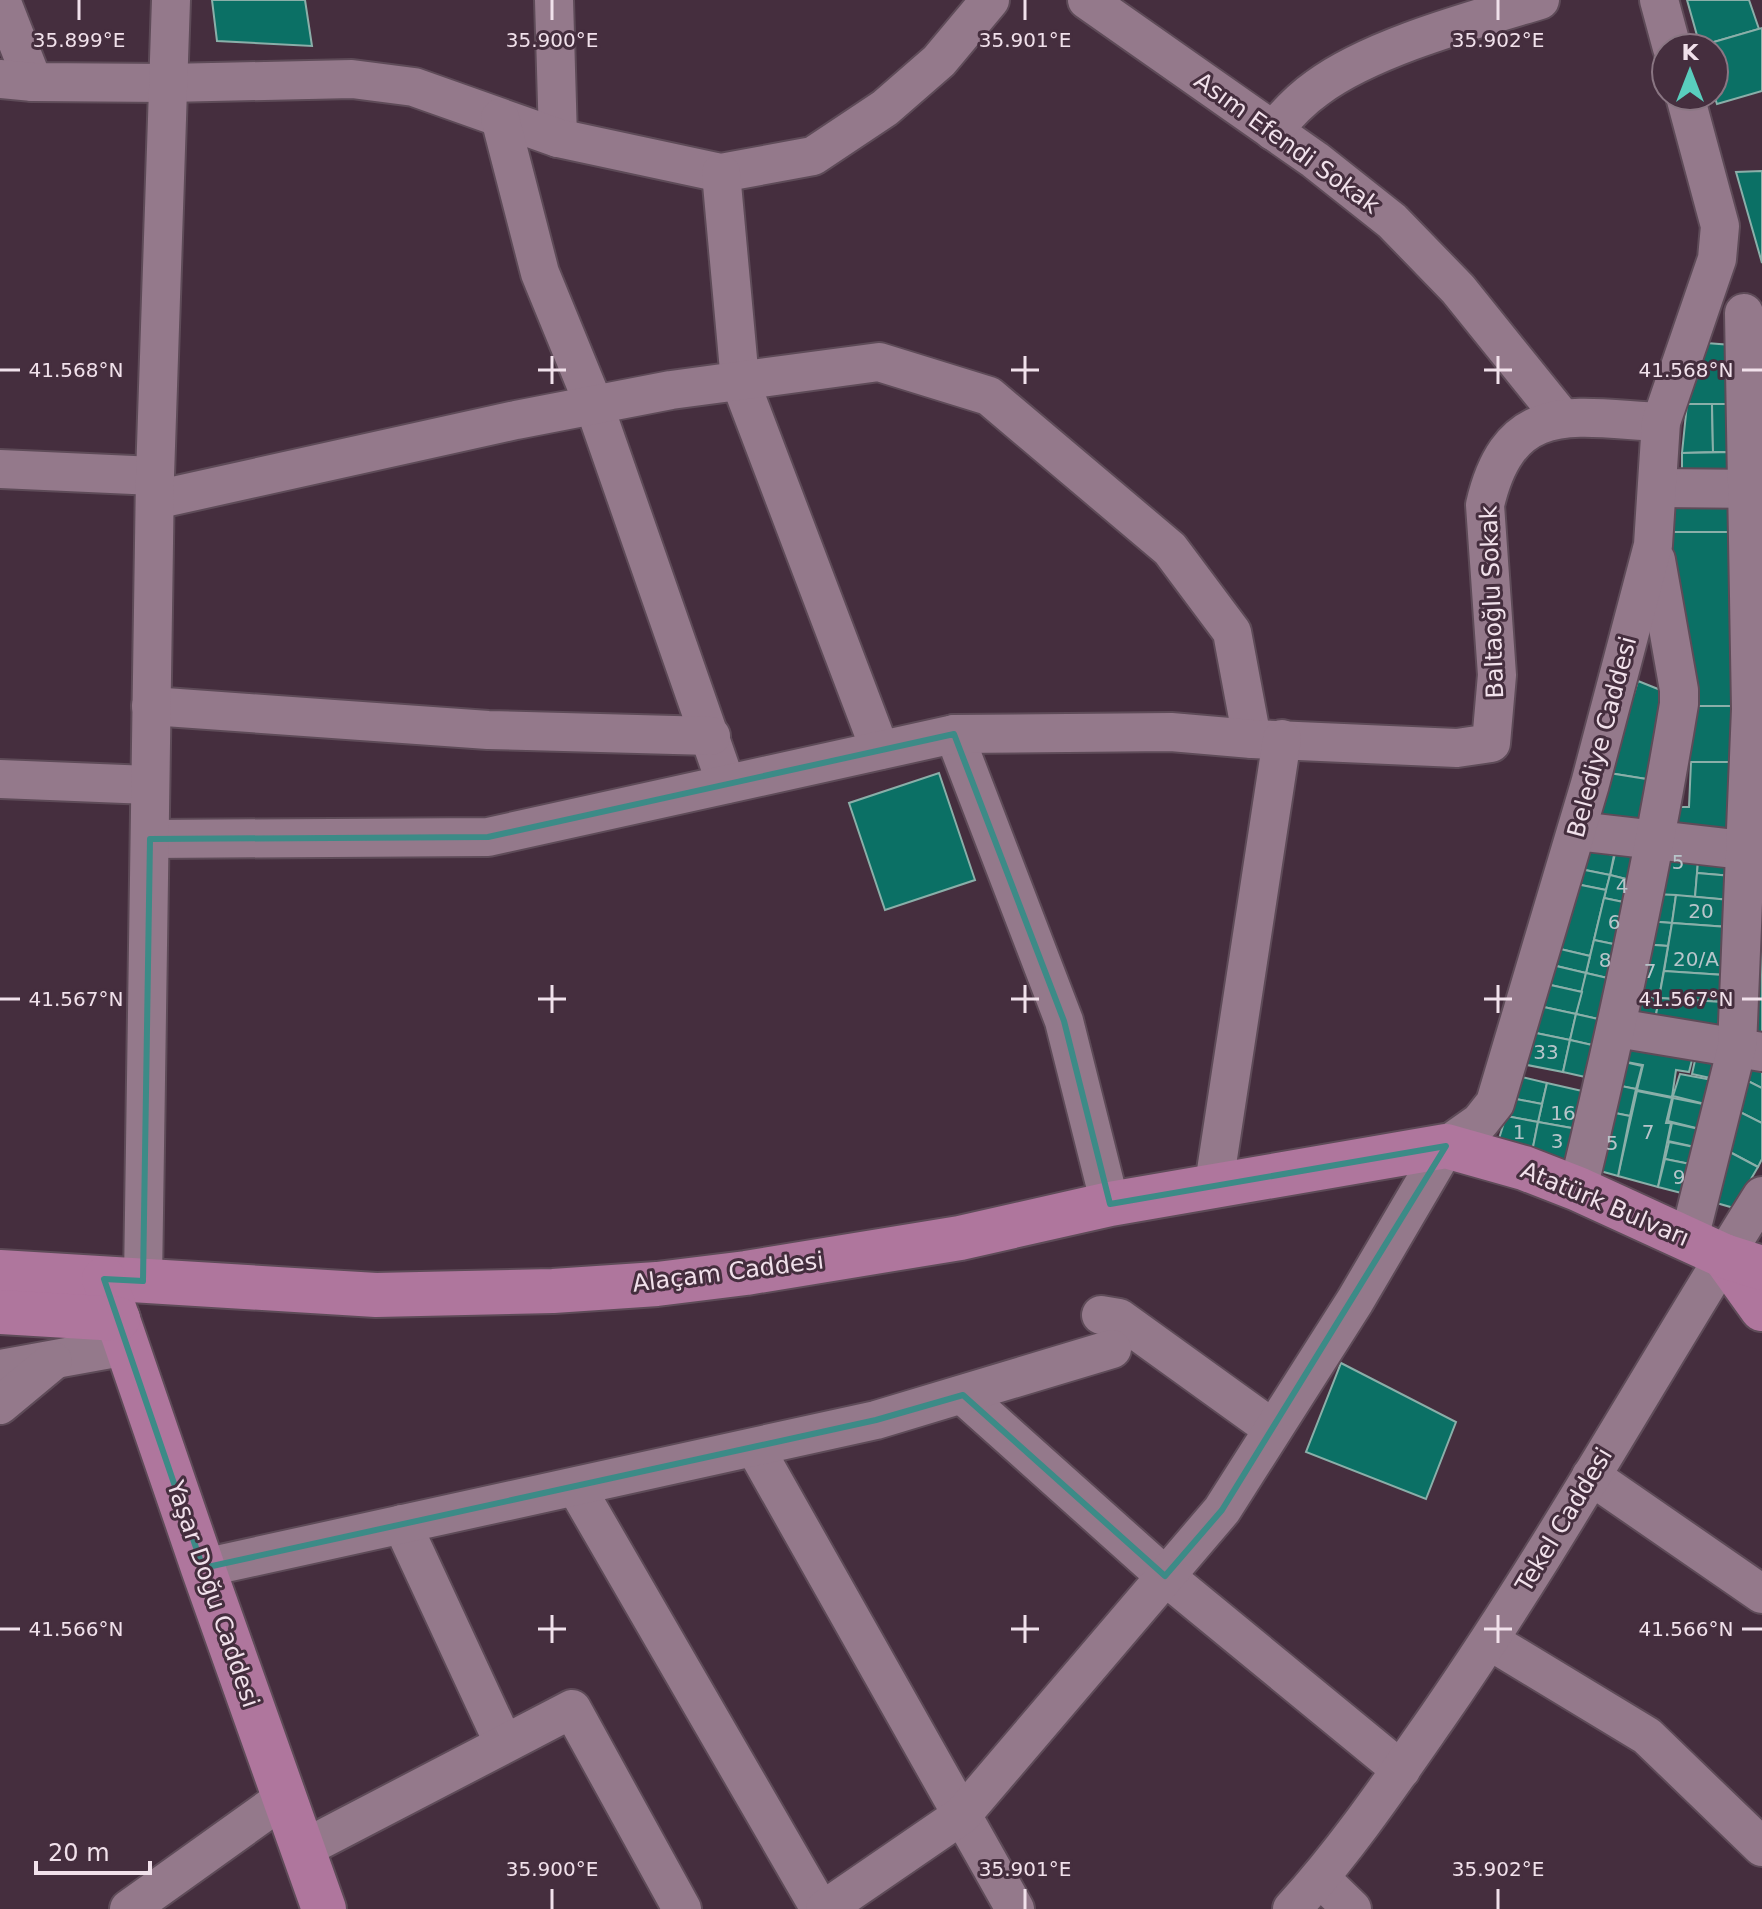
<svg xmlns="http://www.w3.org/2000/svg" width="1762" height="1909" viewBox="0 0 1762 1909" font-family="'DejaVu Sans',sans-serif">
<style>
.building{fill:#0b7065;stroke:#8aafa9;stroke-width:2}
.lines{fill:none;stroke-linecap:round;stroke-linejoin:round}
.minor-casing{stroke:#5e4b58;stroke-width:42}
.major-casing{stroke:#5e4b58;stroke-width:48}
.minor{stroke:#94798b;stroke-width:38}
.major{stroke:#af769d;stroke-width:44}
.marked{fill:none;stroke:#3c8b87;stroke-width:6;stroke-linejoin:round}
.ticks{fill:none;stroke:#f1e1eb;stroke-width:3}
.labels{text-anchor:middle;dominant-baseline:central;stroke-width:6;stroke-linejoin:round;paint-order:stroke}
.number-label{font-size:20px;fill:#b8c5ca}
.street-label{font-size:24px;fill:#f1e1eb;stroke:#452e3e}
.ticks-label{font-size:20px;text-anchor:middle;fill:#f1e1eb;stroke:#452e3e;stroke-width:6;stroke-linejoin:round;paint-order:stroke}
</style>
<rect width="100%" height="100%" fill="#452e3e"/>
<g class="building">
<polygon points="212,0 305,0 312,46 217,41"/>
<polygon points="1687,0 1749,0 1759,29 1700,46"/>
<polygon points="1762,28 1762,91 1717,104 1714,95 1714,48 1700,46"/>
<polygon points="1762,171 1762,263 1736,172"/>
<polygon points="1706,343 1732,345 1732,404 1687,404"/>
<polygon points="1687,404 1712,404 1713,452 1682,453"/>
<polygon points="1712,404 1732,404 1734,452 1713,452"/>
<polygon points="1734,452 1734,481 1682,483 1682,453"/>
<polygon points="1669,495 1734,495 1735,532 1669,532"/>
<polygon points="1669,532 1735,532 1738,706 1682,706"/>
<polygon points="1638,681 1673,695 1659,781 1609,773"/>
<polygon points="1682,706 1738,706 1739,762 1683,762"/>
<polygon points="1691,762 1739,762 1737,841 1665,833 1669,807 1689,807"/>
<polygon points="939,773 975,880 885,910 849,803"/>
<polygon points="1609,773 1659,781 1652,831 1596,822"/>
<polygon points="1618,841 1647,845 1638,882 1610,875"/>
<polygon points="1661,847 1699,850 1695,897 1653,894"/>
<polygon points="1587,850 1614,855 1610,875 1580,869"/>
<polygon points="1699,850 1734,853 1732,876 1697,873"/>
<polygon points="1580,869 1610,875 1606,890 1576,884"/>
<polygon points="1697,873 1732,876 1730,900 1695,897"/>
<polygon points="1610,875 1638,882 1633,904 1604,898"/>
<polygon points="1576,884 1606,890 1590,956 1556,948"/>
<polygon points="1653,894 1676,895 1672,923 1647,921"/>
<polygon points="1676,895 1730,900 1728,927 1672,923"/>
<polygon points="1604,898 1633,904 1623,946 1594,940"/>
<polygon points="1762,901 1762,1042 1752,1042"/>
<polygon points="1647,921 1672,923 1668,946 1641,944"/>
<polygon points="1672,923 1728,927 1724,975 1664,971"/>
<polygon points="1594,940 1623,946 1616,980 1586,973"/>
<polygon points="1641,944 1668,946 1659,998 1630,996"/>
<polygon points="1556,948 1590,956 1586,973 1552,965"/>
<polygon points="1552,965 1586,973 1582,992 1546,984"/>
<polygon points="1664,971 1724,975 1722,1002 1659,998"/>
<polygon points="1586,973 1616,980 1607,1021 1576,1014"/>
<polygon points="1546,984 1582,992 1576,1014 1539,1006"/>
<polygon points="1630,996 1659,998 1654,1026 1625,1021"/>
<polygon points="1659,998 1722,1002 1719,1036 1654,1026"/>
<polygon points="1539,1006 1576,1014 1570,1040 1531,1032"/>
<polygon points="1576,1014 1607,1021 1601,1047 1570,1040"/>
<polygon points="1531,1032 1570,1040 1563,1072 1522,1064"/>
<polygon points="1622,1036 1695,1048 1689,1072 1676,1070 1672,1097 1637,1090 1643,1065 1616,1060"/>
<polygon points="1570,1040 1601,1047 1594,1079 1563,1072"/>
<polygon points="1698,1047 1730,1052 1724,1081 1692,1074"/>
<polygon points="1750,1056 1762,1059 1762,1088 1744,1079"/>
<polygon points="1616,1060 1642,1066 1636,1089 1611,1084"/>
<polygon points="1680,1074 1723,1082 1713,1106 1673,1096"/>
<polygon points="1518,1076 1547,1083 1542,1104 1511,1098"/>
<polygon points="1744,1079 1762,1088 1762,1123 1736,1110"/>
<polygon points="1547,1083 1591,1093 1583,1130 1538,1122"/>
<polygon points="1611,1084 1636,1089 1630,1116 1605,1111"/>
<polygon points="1637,1091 1672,1098 1666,1123 1671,1123 1658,1187 1618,1176"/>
<polygon points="1511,1098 1542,1104 1538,1122 1506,1116"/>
<polygon points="1673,1098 1713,1106 1708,1131 1668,1121"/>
<polygon points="1736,1110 1762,1123 1762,1159 1758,1167 1726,1150"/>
<polygon points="1605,1111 1630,1116 1618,1176 1593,1169"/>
<polygon points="1506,1116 1538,1122 1532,1152 1498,1142"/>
<polygon points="1538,1122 1583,1130 1575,1164 1532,1152"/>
<polygon points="1672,1123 1708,1131 1704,1149 1668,1141"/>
<polygon points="1669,1142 1704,1149 1700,1166 1665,1159"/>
<polygon points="1726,1150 1758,1167 1734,1208 1713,1202"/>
<polygon points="1665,1159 1700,1166 1693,1196 1658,1187"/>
<polygon points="1341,1363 1456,1422 1426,1499 1306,1452"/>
</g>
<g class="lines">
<g class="minor-casing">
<g id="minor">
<polyline points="1,0 33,82"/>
<polyline points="554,0 558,138"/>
<polyline points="1087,0 1315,160 1392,221 1458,289 1561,417"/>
<polyline points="1659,0 1672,48"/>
<polyline points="0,79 33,82 168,83 352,79 414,87 558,138 721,173 813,156 885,108 939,61 990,0"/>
<polyline points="500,118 540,273 594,405 726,784"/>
<path d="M1273 131C1286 115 1300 100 1317 88 1372 47 1474 20 1540 0"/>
<polyline points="721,173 740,381 880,750"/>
<polyline points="0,469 155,476"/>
<polyline points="1657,488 1762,489"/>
<polyline points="155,500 516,420 671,390 879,362 989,396 1170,549 1232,632 1252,739"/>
<polyline points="151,706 488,730 711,736"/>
<polyline points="954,734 1064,1021 1110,1204"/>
<polyline points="0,779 149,785"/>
<polyline points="1577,831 1762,852"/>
<path d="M150 839 488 837 954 734 1171 732 1252 739 1457 748 1491 743 1497 675 1485 505C1510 397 1575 418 1661 422"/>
<polyline points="1617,1028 1762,1052"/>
<polyline points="1214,1184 1282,739"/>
<path d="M1578 1189C1617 1028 1652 867 1679 704V690L1656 560"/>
<polyline points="1689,1239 1737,1047 1751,709 1744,313"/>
<polyline points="143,1281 155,476 171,0"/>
<polyline points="1101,1315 1119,1318 1273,1429"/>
<polyline points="0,1369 127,1346"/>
<polyline points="963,1395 1165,1576 1401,1770"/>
<polyline points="0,1405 53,1361"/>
<polyline points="755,1448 1015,1909"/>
<polyline points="1591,1476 1762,1594"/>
<polyline points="576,1487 820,1909"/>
<polyline points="402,1524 503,1742"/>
<polyline points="203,1568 876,1420 1112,1349"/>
<polyline points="1490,1641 1647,1736 1762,1847"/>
<polyline points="303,1849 572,1709 682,1909"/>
<polyline points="1320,1878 1352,1909"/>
<polyline points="129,1909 284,1798"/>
<polyline points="825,1909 962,1815 1222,1510 1355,1301 1446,1146 1480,1122 1495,1103 1590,784 1653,545 1661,422 1717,259 1720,226 1685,96"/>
<path d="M1292 1909C1346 1850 1392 1782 1438 1716 1554 1548 1653 1369 1762 1196"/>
</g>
</g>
<g class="major-casing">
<g id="major">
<polyline points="1724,1256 1762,1309"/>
<polyline points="0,1272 376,1295 553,1291 657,1284 746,1273 960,1238 1110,1204 1446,1146 1524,1168 1578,1189 1724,1256 1762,1268"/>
<polyline points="104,1279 203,1568 324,1909"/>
<polyline points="0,1312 118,1319"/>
</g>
</g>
<use href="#minor" class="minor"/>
<use href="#major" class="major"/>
</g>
<path class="marked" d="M954 734 1064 1021 1110 1204 1446 1146 1222 1510 1165 1576 963 1395 876 1420 203 1568 104 1279 143 1281 150 839 488 837Z"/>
<path class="ticks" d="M79 0V20M552 0V20M1025 0V20M1498 0V20M552 356V384M1025 356V384M1498 356V384M0 370H20M538 370H566M1011 370H1039M1484 370H1512M1742 370H1762M552 985V1013M1025 985V1013M1498 985V1013M0 999H20M538 999H566M1011 999H1039M1484 999H1512M1742 999H1762M552 1615V1643M1025 1615V1643M1498 1615V1643M0 1629H20M538 1629H566M1011 1629H1039M1484 1629H1512M1742 1629H1762M552 1889V1909M1025 1889V1909M1498 1889V1909"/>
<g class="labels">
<g class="number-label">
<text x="1678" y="862">5</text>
<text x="1622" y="886">4</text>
<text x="1701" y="911">20</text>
<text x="1614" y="922">6</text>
<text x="1696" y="959">20/A</text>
<text x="1605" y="960">8</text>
<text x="1650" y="971">7</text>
<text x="1546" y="1052">33</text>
<text x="1563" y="1113">16</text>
<text x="1519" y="1132">1</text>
<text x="1648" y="1132">7</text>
<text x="1557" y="1141">3</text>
<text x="1612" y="1143">5</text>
<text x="1679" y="1177">9</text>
</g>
<g class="street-label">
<text transform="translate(1287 143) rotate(36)">Asım Efendi Sokak</text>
<text transform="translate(1492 602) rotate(-92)">Baltaoğlu Sokak</text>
<text transform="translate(1602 737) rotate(-75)">Belediye Caddesi</text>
<text transform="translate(1605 1204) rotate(23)">Atatürk Bulvarı</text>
<text transform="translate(728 1272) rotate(-7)">Alaçam Caddesi</text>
<text transform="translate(1564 1520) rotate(-59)">Tekel Caddesi</text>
<text transform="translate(213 1594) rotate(71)">Yaşar Doğu Caddesi</text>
</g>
</g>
<g class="ticks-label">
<text x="79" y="47">35.899°E</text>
<text x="552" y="47">35.900°E</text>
<text x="1025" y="47">35.901°E</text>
<text x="1498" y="47">35.902°E</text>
<text x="76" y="377">41.568°N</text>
<text x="1686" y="377">41.568°N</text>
<text x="76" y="1006">41.567°N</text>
<text x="1686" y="1006">41.567°N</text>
<text x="76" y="1636">41.566°N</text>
<text x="1686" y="1636">41.566°N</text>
<text x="552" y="1876">35.900°E</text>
<text x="1025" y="1876">35.901°E</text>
<text x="1498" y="1876">35.902°E</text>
</g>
<g transform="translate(1690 72)"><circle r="38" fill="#452e3e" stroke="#8a7683" stroke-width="2"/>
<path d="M0-6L14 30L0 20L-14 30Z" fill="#59cebe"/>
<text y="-12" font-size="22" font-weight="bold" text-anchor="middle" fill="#f1e1eb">K</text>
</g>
<path d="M36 1861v12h114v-12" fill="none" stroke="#f1e1eb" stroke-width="4"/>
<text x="48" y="1861" font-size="24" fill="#f1e1eb" stroke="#452e3e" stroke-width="6" paint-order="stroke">20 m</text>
</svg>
